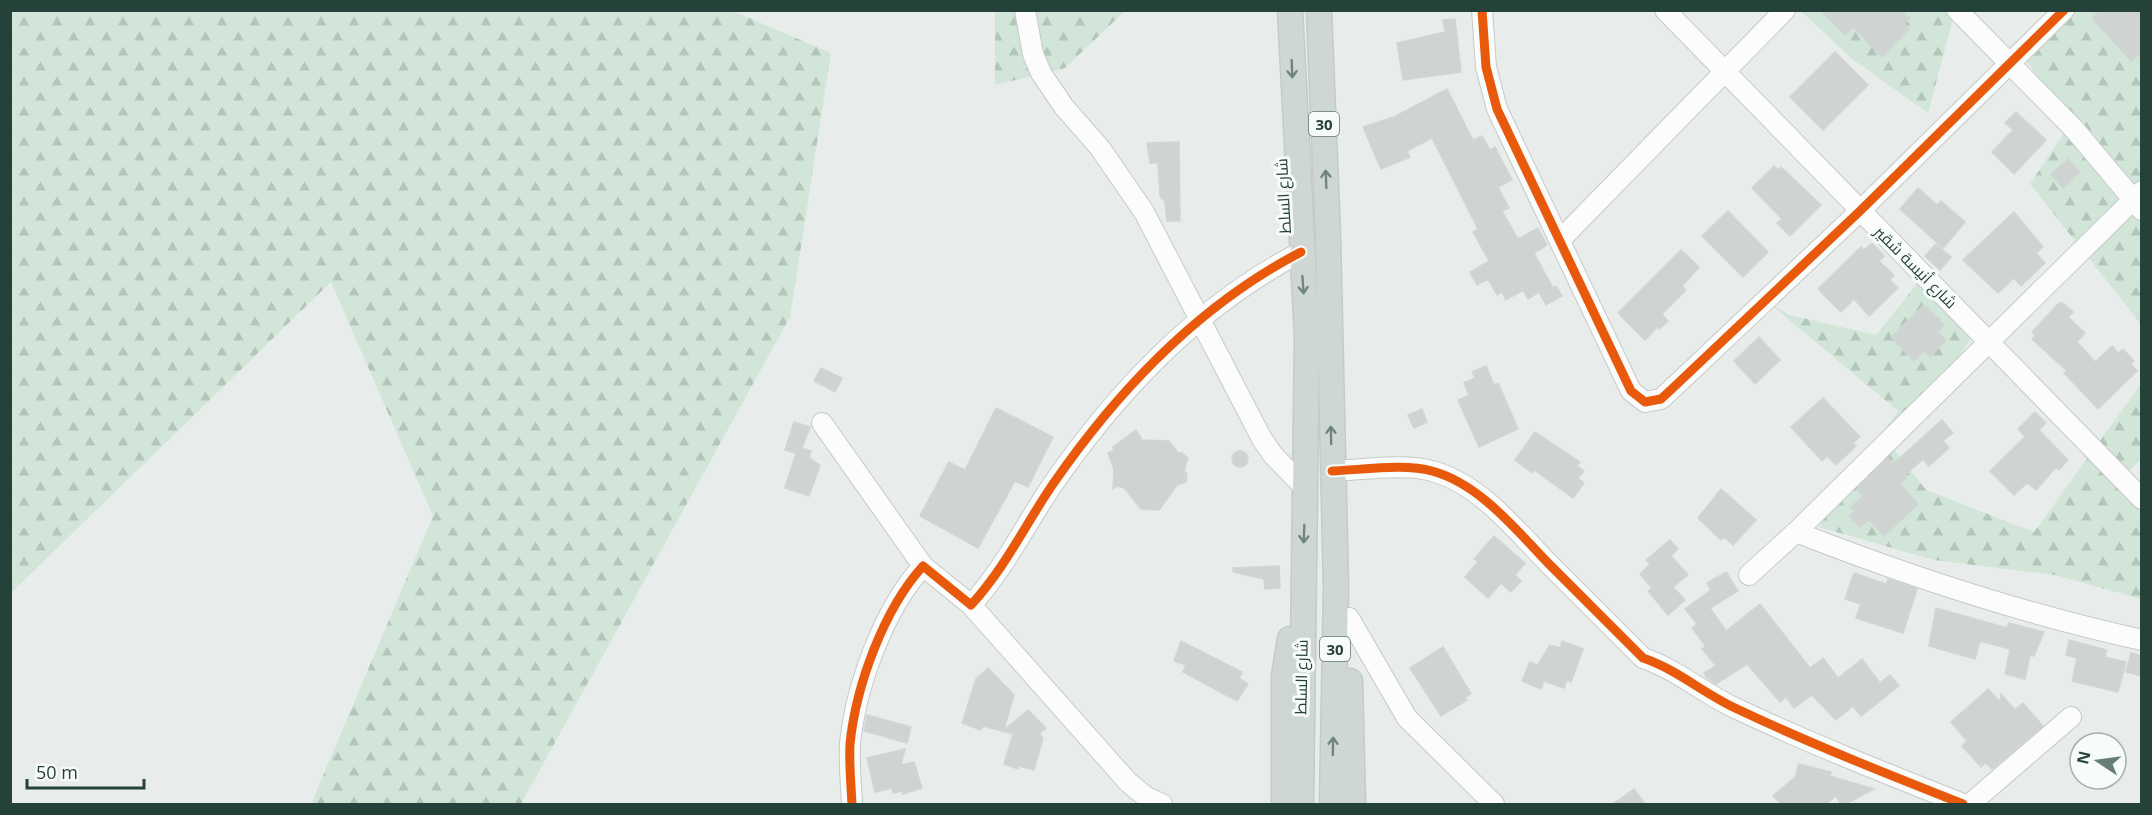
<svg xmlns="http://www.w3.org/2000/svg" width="2152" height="815" viewBox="0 0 2152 815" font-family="'Open Sans',Cairo,sans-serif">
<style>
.forest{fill:url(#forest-firs)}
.building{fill:#cfd4d2;stroke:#d1d6d4;stroke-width:1.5}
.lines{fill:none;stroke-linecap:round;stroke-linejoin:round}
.minor-casing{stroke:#c5cac8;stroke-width:22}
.major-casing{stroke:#c3ccc9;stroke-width:27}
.minor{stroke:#fcfcfc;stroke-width:20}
.major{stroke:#cfd7d5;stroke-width:24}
.cycleway-casing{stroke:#f7fbf9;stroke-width:13}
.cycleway{stroke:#e8590c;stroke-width:9}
.oneway{stroke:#718580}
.labels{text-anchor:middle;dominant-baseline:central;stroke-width:6;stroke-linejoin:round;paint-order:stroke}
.shield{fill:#f7fbf9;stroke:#637a73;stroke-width:1.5}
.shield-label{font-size:15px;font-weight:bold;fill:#24423a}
.street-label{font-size:16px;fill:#24423a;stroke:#f7fbf9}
</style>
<defs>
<pattern id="forest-firs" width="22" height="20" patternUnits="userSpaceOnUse" patternTransform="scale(1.5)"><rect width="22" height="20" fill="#d1e6d8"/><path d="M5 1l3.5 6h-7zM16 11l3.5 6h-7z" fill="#b3c6ba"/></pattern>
</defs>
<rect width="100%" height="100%" fill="#e8edeb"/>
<g class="forest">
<polygon points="11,10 733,11 831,53 790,317 521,804 311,804 433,516 331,282 11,593"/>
<polygon points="995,11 1125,11 1065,68 995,85"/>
<polygon points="1801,11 1955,11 1928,113 1851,58"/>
<polygon points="2058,11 2141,11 2141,324 2030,184 2072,121 2018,50"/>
<polygon points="1929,269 1982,322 1895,451 1926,490 2034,532 2141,384 2141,459 2128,472 2141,482 2141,599 2055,575 1934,560 1819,527 1898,411 1764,299 1789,315 1876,335"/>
</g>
<g class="building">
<polygon points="1820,10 1902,10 1910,19 1904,24 1909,29 1882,57 1853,27 1845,35"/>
<polygon points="2101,10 2142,10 2142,52 2131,61 2092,18"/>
<polygon points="1455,19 1461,72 1403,80 1397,43 1445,32 1443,20"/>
<polygon points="1835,52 1868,85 1823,130 1790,97"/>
<polygon points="1447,89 1473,140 1482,136 1490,150 1495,147 1512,180 1498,187 1509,208 1502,211 1518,239 1538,228 1547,245 1534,253 1553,288 1556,286 1562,296 1546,305 1539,292 1528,299 1523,290 1506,300 1502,292 1497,295 1488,279 1477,285 1470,272 1489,261 1473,232 1478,229 1432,138 1407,151 1410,157 1381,169 1363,127 1394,117"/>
<polygon points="2016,112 2046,140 2014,174 1992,152 2013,130 2005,123"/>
<polygon points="1179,142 1180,221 1167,221 1165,202 1160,196 1158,163 1150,163 1147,143"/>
<polygon points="2068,159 2080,172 2063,188 2051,174"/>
<polygon points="1774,166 1778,170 1781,167 1821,205 1790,236 1777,223 1782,219 1752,188"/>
<polygon points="1918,188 1937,205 1941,201 1965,222 1943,248 1900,209"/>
<polygon points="1728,211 1768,252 1743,277 1702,236"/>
<polygon points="2014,212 2043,247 2036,253 2045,263 2021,286 2014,278 1998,293 1963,260"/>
<polygon points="1872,243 1884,256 1879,261 1894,275 1890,280 1898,288 1869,316 1854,299 1841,312 1818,289 1861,247 1864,250"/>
<polygon points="1936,244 1951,257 1940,270 1925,256"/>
<polygon points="1681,250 1699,267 1682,286 1686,290 1662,314 1668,321 1659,329 1657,327 1645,340 1618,313"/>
<polygon points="2059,303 2063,303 2073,312 2068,317 2085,333 2077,342 2095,362 2112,346 2118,353 2123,349 2134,361 2131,364 2137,371 2098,409 2064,373 2067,371 2032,339 2035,336 2032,332"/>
<polygon points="1924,305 1944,325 1938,332 1946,340 1930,357 1924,351 1914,361 1891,337"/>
<polygon points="1759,337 1780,360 1755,384 1734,361"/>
<polygon points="1486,366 1494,385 1498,383 1518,429 1479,447 1458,400 1469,395 1464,383 1475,378 1472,372"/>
<polygon points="821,368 842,378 835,392 814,381"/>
<polygon points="1823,398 1860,437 1853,443 1856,446 1836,465 1827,456 1822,461 1791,427"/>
<polygon points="996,408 1053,437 1028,487 1015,481 978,548 920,516 949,462 965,470"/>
<polygon points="1422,409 1427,422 1414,428 1408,415"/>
<polygon points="2035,412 2046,423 2039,430 2068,460 2059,470 2056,467 2036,490 2027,483 2014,495 1990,471 2025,437 2018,429"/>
<polygon points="1942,420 1953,433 1943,441 1949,448 1929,466 1923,459 1904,476 1906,478 1900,484 1918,504 1884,536 1869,520 1860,527 1849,516 1855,511 1851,507 1863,496 1857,489 1888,458 1893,464"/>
<polygon points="794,422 810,427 802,448 811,451 809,458 820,465 809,496 785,488 796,453 785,450"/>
<polygon points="1136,430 1142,440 1169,441 1178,453 1182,453 1188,458 1184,471 1187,474 1186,482 1177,485 1159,510 1141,509 1124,488 1117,486 1113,489 1114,469 1108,453 1114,450 1113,447"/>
<polygon points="1535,432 1580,462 1577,466 1584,471 1578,478 1584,483 1573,498 1534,470 1532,473 1515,460"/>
<circle cx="1240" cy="459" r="8"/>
<polygon points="1721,489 1756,520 1733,545 1724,537 1721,540 1698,518"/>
<polygon points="1494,536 1525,563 1515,575 1521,581 1511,592 1501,583 1488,598 1465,577 1478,562 1474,559"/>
<polygon points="1670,540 1678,549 1671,556 1688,575 1673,587 1685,600 1668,615 1648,591 1652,588 1640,574 1650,564 1646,560"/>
<polygon points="1279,566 1280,588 1265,589 1264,579 1233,572 1233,568"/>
<polygon points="1726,572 1738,591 1710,608 1726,631 1760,604 1810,668 1823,658 1838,678 1862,659 1880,683 1890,675 1899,686 1861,716 1853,706 1836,720 1812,695 1794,708 1786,697 1780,702 1747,664 1716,684 1707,678 1704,673 1716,666 1702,649 1706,647 1692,628 1697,624 1685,609 1711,590 1707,583"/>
<polygon points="1854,573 1886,584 1888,579 1917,589 1903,633 1856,618 1861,604 1845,599"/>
<polygon points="1936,608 2007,628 2009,623 2044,632 2034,656 2030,655 2025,679 2005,674 2010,649 1980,641 1975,659 1929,646"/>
<polygon points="2069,640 2107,650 2105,657 2126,662 2118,692 2072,681 2077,658 2066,655"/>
<polygon points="1181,641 1242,672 1239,678 1248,684 1237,701 1183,672 1186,665 1174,661"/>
<polygon points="1562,641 1583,649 1571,682 1567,680 1564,688 1544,681 1541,689 1522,681 1530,662 1538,665 1550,645 1560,648"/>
<polygon points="1443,647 1471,694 1465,697 1467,700 1441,716 1410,668"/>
<polygon points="2131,653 2142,656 2142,676 2126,672"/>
<polygon points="988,668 1014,695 1004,730 1028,710 1046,728 1039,734 1043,738 1034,770 1019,766 1018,769 1004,764 1013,734 983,726 981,730 962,723 976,679"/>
<polygon points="1988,689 2000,702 2001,694 2015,710 2023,703 2043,726 1992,769 1986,763 1981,767 1962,746 1967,741 1951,722"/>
<polygon points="867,715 911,727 907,743 864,731"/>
<polygon points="905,749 901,765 914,762 922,788 903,794 902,791 893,793 892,788 875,792 867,758"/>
<polygon points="1799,764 1831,772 1830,776 1874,789 1846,804 1841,804 1836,796 1826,804 1781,804 1773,796 1795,777"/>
<polygon points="1634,789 1645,804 1613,804"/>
</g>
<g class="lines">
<g class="minor-casing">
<g id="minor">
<polyline points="1025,10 1033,54 1041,73 1064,107 1100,148 1144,212 1262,439 1273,455 1305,488"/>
<polyline points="1482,10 1486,67 1497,109 1631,391 1645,402 1661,399 1675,386 1860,211 2064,10"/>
<polyline points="1665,10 2142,499"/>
<polyline points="1957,10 2074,129 2142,210"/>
<polyline points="1560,240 1785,10"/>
<polyline points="822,423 923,566"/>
<path d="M1332 471C1361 470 1405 463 1432 471 1480 484 1516 530 1549 564 1580 595 1612 627 1643 658 1676 669 1703 693 1735 708 1809 743 1887 774 1963 804"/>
<path d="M1796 532C1908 576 2024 614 2142 640"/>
<polyline points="1749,575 1796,532 2142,191"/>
<polyline points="971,605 1128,782 1146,797 1162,804"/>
<polyline points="1349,618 1407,718 1494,804"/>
<path d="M852 804C851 785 849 764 850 744 856 685 884 609 923 566L971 605C1005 568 1025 525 1053 484 1118 390 1199 305 1301 252"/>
<polyline points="1970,804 2071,717"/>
</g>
</g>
<g class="major-casing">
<g id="major">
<polyline points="1290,10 1307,336 1301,804"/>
<polyline points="1319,10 1328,237 1336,588 1332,804"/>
<polyline points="1350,681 1353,804"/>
<polyline points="1284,804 1284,676 1290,639"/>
</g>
</g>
<use href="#minor" class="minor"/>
<use href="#major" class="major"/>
<g class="cycleway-casing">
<g id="cycleway">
<polyline points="1482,10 1486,67 1497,109 1631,391 1645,402 1661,399 1675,386 1860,211 2064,10"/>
<path d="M1332 471C1361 470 1405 463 1432 471 1480 484 1516 530 1549 564 1580 595 1612 627 1643 658 1676 669 1703 693 1735 708 1809 743 1887 774 1963 804"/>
<path d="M852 804C851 785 849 764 850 744 856 685 884 609 923 566L971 605C1005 568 1025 525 1053 484 1118 390 1199 305 1301 252"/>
</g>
</g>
<use href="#cycleway" class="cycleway"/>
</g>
<defs><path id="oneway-shaft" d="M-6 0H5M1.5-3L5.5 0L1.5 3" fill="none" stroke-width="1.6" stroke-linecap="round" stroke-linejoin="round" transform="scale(1.5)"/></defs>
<g class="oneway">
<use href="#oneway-shaft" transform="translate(1292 69) rotate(88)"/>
<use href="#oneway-shaft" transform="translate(1326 179) rotate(-92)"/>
<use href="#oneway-shaft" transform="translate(1303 285) rotate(86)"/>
<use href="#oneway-shaft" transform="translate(1331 435) rotate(-91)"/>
<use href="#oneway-shaft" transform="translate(1304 534) rotate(92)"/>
<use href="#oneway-shaft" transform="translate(1333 746) rotate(-89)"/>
</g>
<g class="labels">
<g class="shield">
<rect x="1309" y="112" width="30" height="24" rx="4.5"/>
<rect x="1320" y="637" width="30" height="24" rx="4.5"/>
</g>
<g class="shield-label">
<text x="1324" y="124">30</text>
<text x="1335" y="649">30</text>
</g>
<g class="street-label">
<text transform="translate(1283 196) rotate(-93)">شارع السلط</text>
<text transform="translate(1916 267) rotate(45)">شارع أنيسة شقير</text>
<text transform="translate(1301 677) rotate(-89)">شارع السلط</text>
</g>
</g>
<rect width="2152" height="815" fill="none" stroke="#24423a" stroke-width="24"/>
<g transform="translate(2098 761) rotate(283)"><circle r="28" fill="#f7fbf9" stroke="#a3b1ad" stroke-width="1.5"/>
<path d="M0-4.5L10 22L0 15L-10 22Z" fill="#697e78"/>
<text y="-9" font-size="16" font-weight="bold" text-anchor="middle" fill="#24423a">N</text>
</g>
<path d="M27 779v9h117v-9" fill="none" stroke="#24423a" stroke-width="3"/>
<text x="36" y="779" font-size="18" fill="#24423a" stroke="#f7fbf9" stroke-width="4.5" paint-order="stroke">50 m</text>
</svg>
